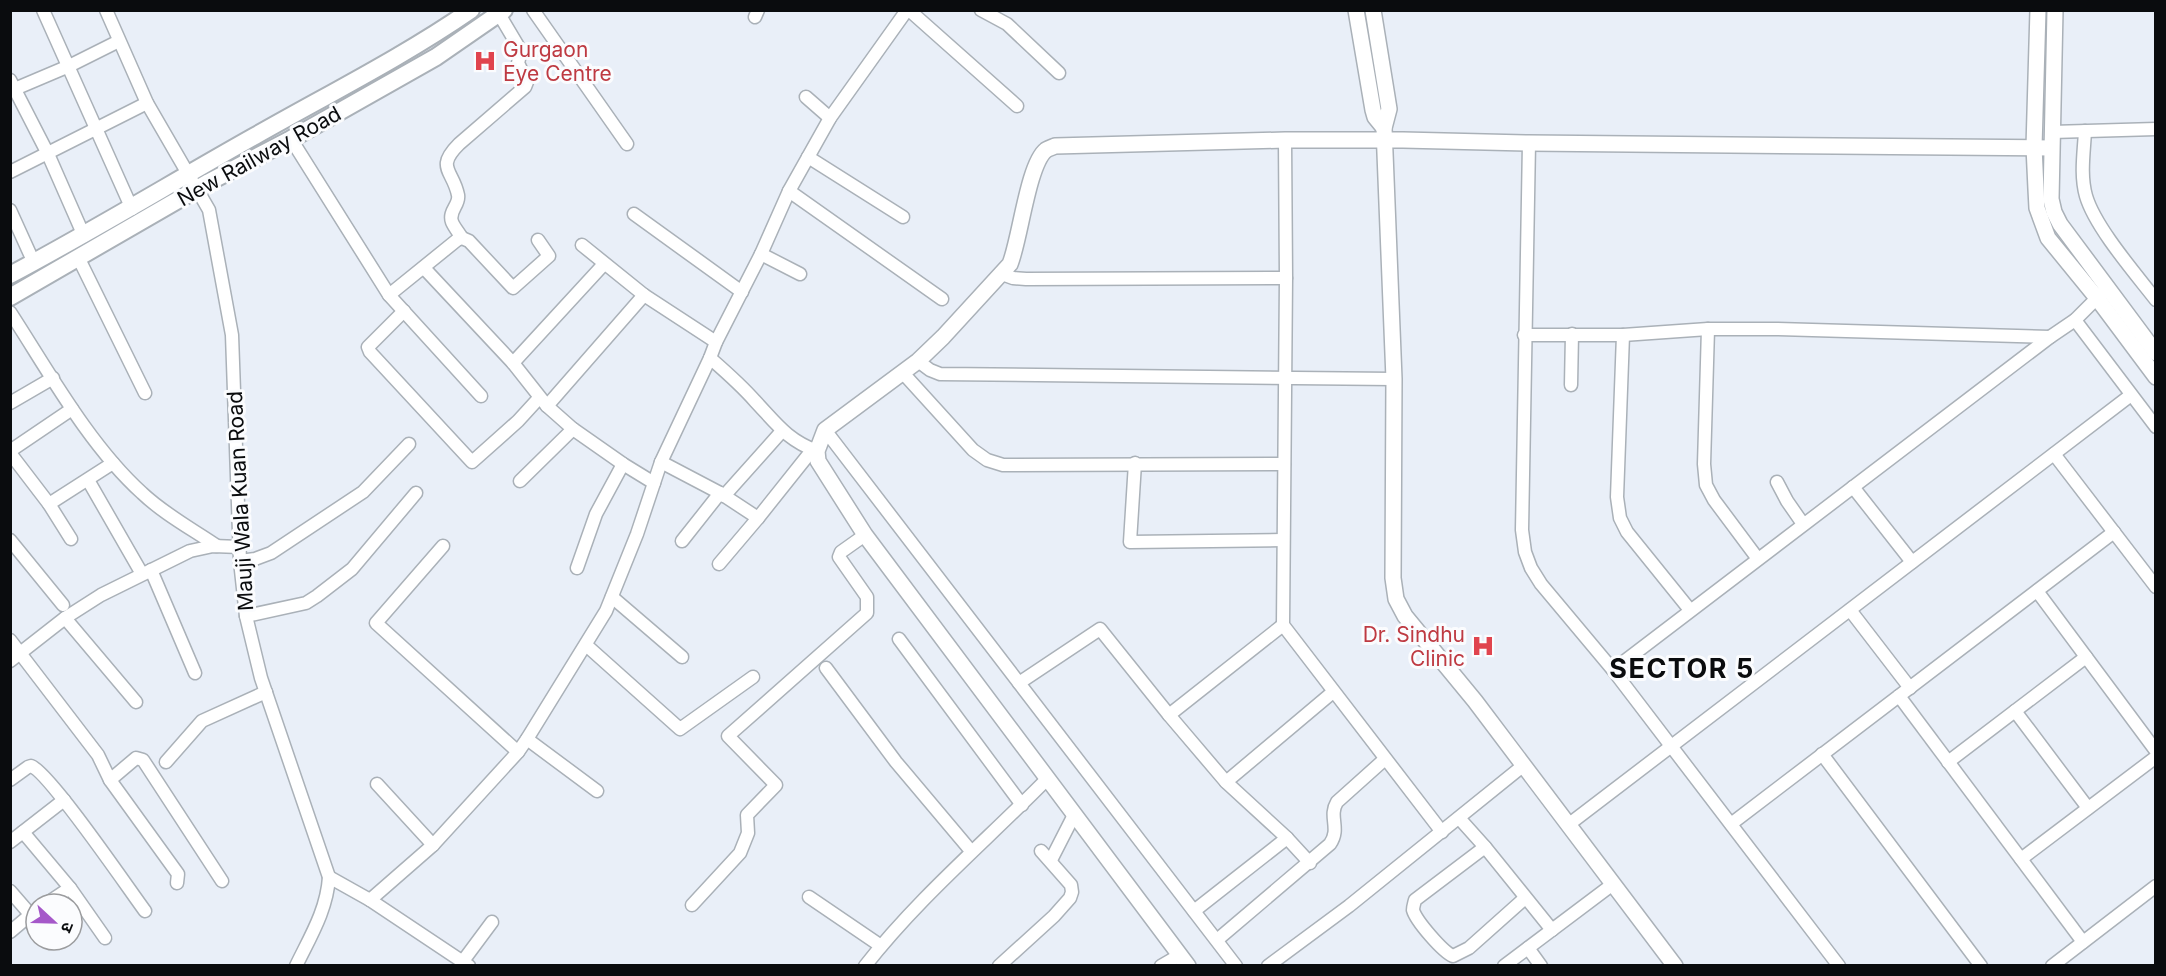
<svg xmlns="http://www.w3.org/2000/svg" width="2166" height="976" viewBox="0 0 2166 976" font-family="Inter,'Noto Sans Devanagari',sans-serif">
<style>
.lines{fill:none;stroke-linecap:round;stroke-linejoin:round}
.minor-casing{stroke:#aab1b8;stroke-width:15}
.tertiary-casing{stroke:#aab1b8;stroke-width:18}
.secondary-casing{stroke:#aab1b8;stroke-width:20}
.minor{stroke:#fff;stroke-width:12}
.tertiary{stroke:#fff;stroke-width:15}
.secondary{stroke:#fff;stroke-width:16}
.labels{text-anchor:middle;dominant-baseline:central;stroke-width:6;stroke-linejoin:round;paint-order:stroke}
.health-label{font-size:21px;fill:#be3a42;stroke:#fbfcfe;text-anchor:start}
.street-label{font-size:21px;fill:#0a0c0e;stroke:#fbfcfe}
.district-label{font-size:27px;font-weight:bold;letter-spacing:1.5px;fill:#0a0c0e;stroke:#fbfcfe}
</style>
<rect width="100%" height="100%" fill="#e9eff8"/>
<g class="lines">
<g class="minor-casing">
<g id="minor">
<polyline points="43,10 132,209"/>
<path d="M106 10 147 103 209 210 232 335 240 561 246 616 261 678 329 877C327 910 310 937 296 966"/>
<polyline points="533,10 627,144"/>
<polyline points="909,10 1017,106"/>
<polyline points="981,10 1007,24 1059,73"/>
<polyline points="755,17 758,10"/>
<polyline points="10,80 48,154 84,236"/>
<polyline points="10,91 69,66 119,41"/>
<polyline points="806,97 830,118"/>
<path d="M2085 131C2084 152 2080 175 2086 196 2095 227 2135 273 2156 300"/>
<polyline points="2052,132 2156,129"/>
<polyline points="291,139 389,295 481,396"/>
<polyline points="1285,140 1286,278 1283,625 1442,832"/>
<polyline points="1529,143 1522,530 1525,552 1531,568 1541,584 1613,670 1839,966"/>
<polyline points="808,157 903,217"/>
<polyline points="10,172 147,103"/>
<polyline points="789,191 942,299"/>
<polyline points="10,210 34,263"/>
<polyline points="634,214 742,292"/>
<path d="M462 238C459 233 454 227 452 222 448 211 460 205 458 195 453 170 435 168 459 144L525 87 527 82 518 63 521 51 499 14"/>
<polyline points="582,245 644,295 716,342"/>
<polyline points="761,254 800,274"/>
<polyline points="78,257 145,393"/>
<polyline points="424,268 513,363 547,406 573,429 623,464 654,483"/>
<polyline points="1002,274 1013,278 1026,279 1286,278"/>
<polyline points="389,295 457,240 462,238 469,241 513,288 549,256 538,240"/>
<polyline points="404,311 368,347 370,352 472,462 518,421 539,398"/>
<path d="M10 312C49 372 89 445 142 493 164 514 192 529 217 546"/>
<polyline points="2075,320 2156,427"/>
<polyline points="1708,329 1704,464 1706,485 1714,500 1758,559"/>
<polyline points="1524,335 1623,335 1708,329 1777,329 2050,337"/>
<polyline points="1623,335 1617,497 1620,518 1627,532 1690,610"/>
<path d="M710 358C726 372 741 385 755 401 776 423 787 440 817 451"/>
<polyline points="918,361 930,370 940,374 1394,379"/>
<polyline points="513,363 604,264"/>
<polyline points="903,373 973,450 987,460 1003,465 1284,464"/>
<polyline points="1571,385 1572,334"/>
<polyline points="10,403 53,378"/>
<polyline points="547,406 644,295"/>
<polyline points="825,430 1236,966"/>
<polyline points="10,451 72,409"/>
<polyline points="10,453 49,504 71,539"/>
<polyline points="2054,454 2156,587"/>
<polyline points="661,462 720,493 758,518 813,449"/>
<polyline points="1135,463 1130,542 1283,540"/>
<polyline points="88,480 142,574"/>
<polyline points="520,481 573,429"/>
<polyline points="1777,482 1787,501 1803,524"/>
<polyline points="1853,487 1912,562"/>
<polyline points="724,496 782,431"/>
<polyline points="49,504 113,463"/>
<polyline points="10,540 63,605"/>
<polyline points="682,541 720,493"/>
<polyline points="443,546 376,623 518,752"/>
<polyline points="240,561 255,559 271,553 363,492 409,444"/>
<polyline points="719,564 758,518"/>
<polyline points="577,568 596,514 623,464"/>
<polyline points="151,570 195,673"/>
<polyline points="2037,591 2156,751"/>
<polyline points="612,597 682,657"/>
<polyline points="1850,610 1910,688"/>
<polyline points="246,616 306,603 317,596 352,569 416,493"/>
<polyline points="65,618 136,702"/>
<polyline points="899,639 1022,805"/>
<polyline points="10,640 98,755 110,780 136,758 143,760 222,881"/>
<polyline points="586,645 680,729 753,677"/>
<polyline points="10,661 65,618 101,595 190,551 213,546 240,547"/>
<polyline points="826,668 896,762 971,851"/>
<polyline points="1613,670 2050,337 2075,320 2102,293"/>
<polyline points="1019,683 1100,629 1169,715 1226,782 1287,838 1310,863"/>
<polyline points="1899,696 2083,942"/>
<polyline points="2015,711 2088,808"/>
<polyline points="1169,715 1283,625"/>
<polyline points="527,739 597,791"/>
<polyline points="1822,754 1981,966"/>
<polyline points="166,762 202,721 266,692"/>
<polyline points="1948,762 2086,657"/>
<path d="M10 780 28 767 31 766C49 772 128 888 145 911"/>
<polyline points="110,780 178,874 177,883"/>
<polyline points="1226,782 1333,692"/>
<polyline points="377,784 433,845"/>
<polyline points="1459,818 1485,847 1552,930"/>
<polyline points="1731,824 2114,532"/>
<polyline points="1568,825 2131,395"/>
<polyline points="23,832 70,888 105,938"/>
<polyline points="10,842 64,800"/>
<path d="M1485 847 1415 900C1414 904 1413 907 1413 910 1416 921 1443 952 1453 956L1469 948 1525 898"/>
<polyline points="2021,859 2156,757"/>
<polyline points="1051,860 1074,815"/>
<polyline points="329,877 370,900 469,966"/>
<polyline points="10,891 36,921"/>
<polyline points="809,897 881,946"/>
<polyline points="370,900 433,845 518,752 527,739 606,611 637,534 661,462 710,358 716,342 761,254 789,191 830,118 907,10"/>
<polyline points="46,904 70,888"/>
<polyline points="692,905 740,853 748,833 747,815 776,785 728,736 867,613 867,597 839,557 841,552 865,535"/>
<polyline points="1194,911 1287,838"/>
<polyline points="10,932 36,910"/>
<path d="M1217 940 1330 844C1341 828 1328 817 1337 802L1385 759"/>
<polyline points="1528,948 1541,966"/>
<polyline points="463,961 492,922"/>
<path d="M865 966C919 897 986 841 1047 779"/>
<polyline points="999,966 1054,916 1070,898 1072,892 1071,885 1041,851"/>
<polyline points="1161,966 1180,955"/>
<polyline points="1268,966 1349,906 1524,765"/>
<polyline points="1504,966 1613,884"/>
<polyline points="2052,966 2156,886"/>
</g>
</g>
<g class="tertiary-casing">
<g id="tertiary">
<polyline points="1356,10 1373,110 1375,117 1384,128"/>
<polyline points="1373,10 1389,109 1384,128 1394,379 1393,578 1396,599 1405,616 1475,701 1675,966"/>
<polyline points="2038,10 2034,147 2036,189 2037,208 2048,238 2097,298 2156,377"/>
<polyline points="2055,10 2051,199 2054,212 2060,224 2156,353"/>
<path d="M1188 966 865 535 818 461 817 451 825 430 918 361 943 337 1010 264C1020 240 1028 164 1046 150 1047 149 1053 147 1055 146L1285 140H1403L1529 143 2051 148"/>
</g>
</g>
<g class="secondary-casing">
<g id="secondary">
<path d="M10 275C93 231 173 182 255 136 327 95 403 57 471 10"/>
<polyline points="10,297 209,182 291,139 436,57 504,10"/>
</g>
</g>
<use href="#minor" class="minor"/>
<use href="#tertiary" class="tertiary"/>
<use href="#secondary" class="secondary"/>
</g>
<defs>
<g id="hospital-bare" transform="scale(1.8)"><path d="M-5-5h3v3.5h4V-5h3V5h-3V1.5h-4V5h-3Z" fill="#e0444e" stroke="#fbfcfe" stroke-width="2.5" paint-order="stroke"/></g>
</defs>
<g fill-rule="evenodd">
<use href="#hospital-bare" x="485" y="61"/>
<use href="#hospital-bare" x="1483" y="646"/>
</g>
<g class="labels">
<g class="health-label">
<text x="503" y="49">Gurgaon<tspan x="503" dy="24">Eye Centre</tspan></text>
<text x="1465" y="634" text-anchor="end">Dr. Sindhu<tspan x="1465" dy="24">Clinic</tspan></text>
</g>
<g class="street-label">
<text transform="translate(259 156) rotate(-29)">New Railway Road</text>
<text transform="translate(240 501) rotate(-93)">Mauji Wala Kuan Road</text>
</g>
<g class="district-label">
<text x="1682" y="668">SECTOR 5</text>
</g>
</g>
<rect width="2166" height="976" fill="none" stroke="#0a0c0e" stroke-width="24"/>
<g transform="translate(54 922) rotate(112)"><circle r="28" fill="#fbfcfe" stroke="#9b9c9e" stroke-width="1.5"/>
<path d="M0-4.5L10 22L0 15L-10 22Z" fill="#a558c9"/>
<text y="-9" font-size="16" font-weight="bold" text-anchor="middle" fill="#0a0c0e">उ</text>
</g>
</svg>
